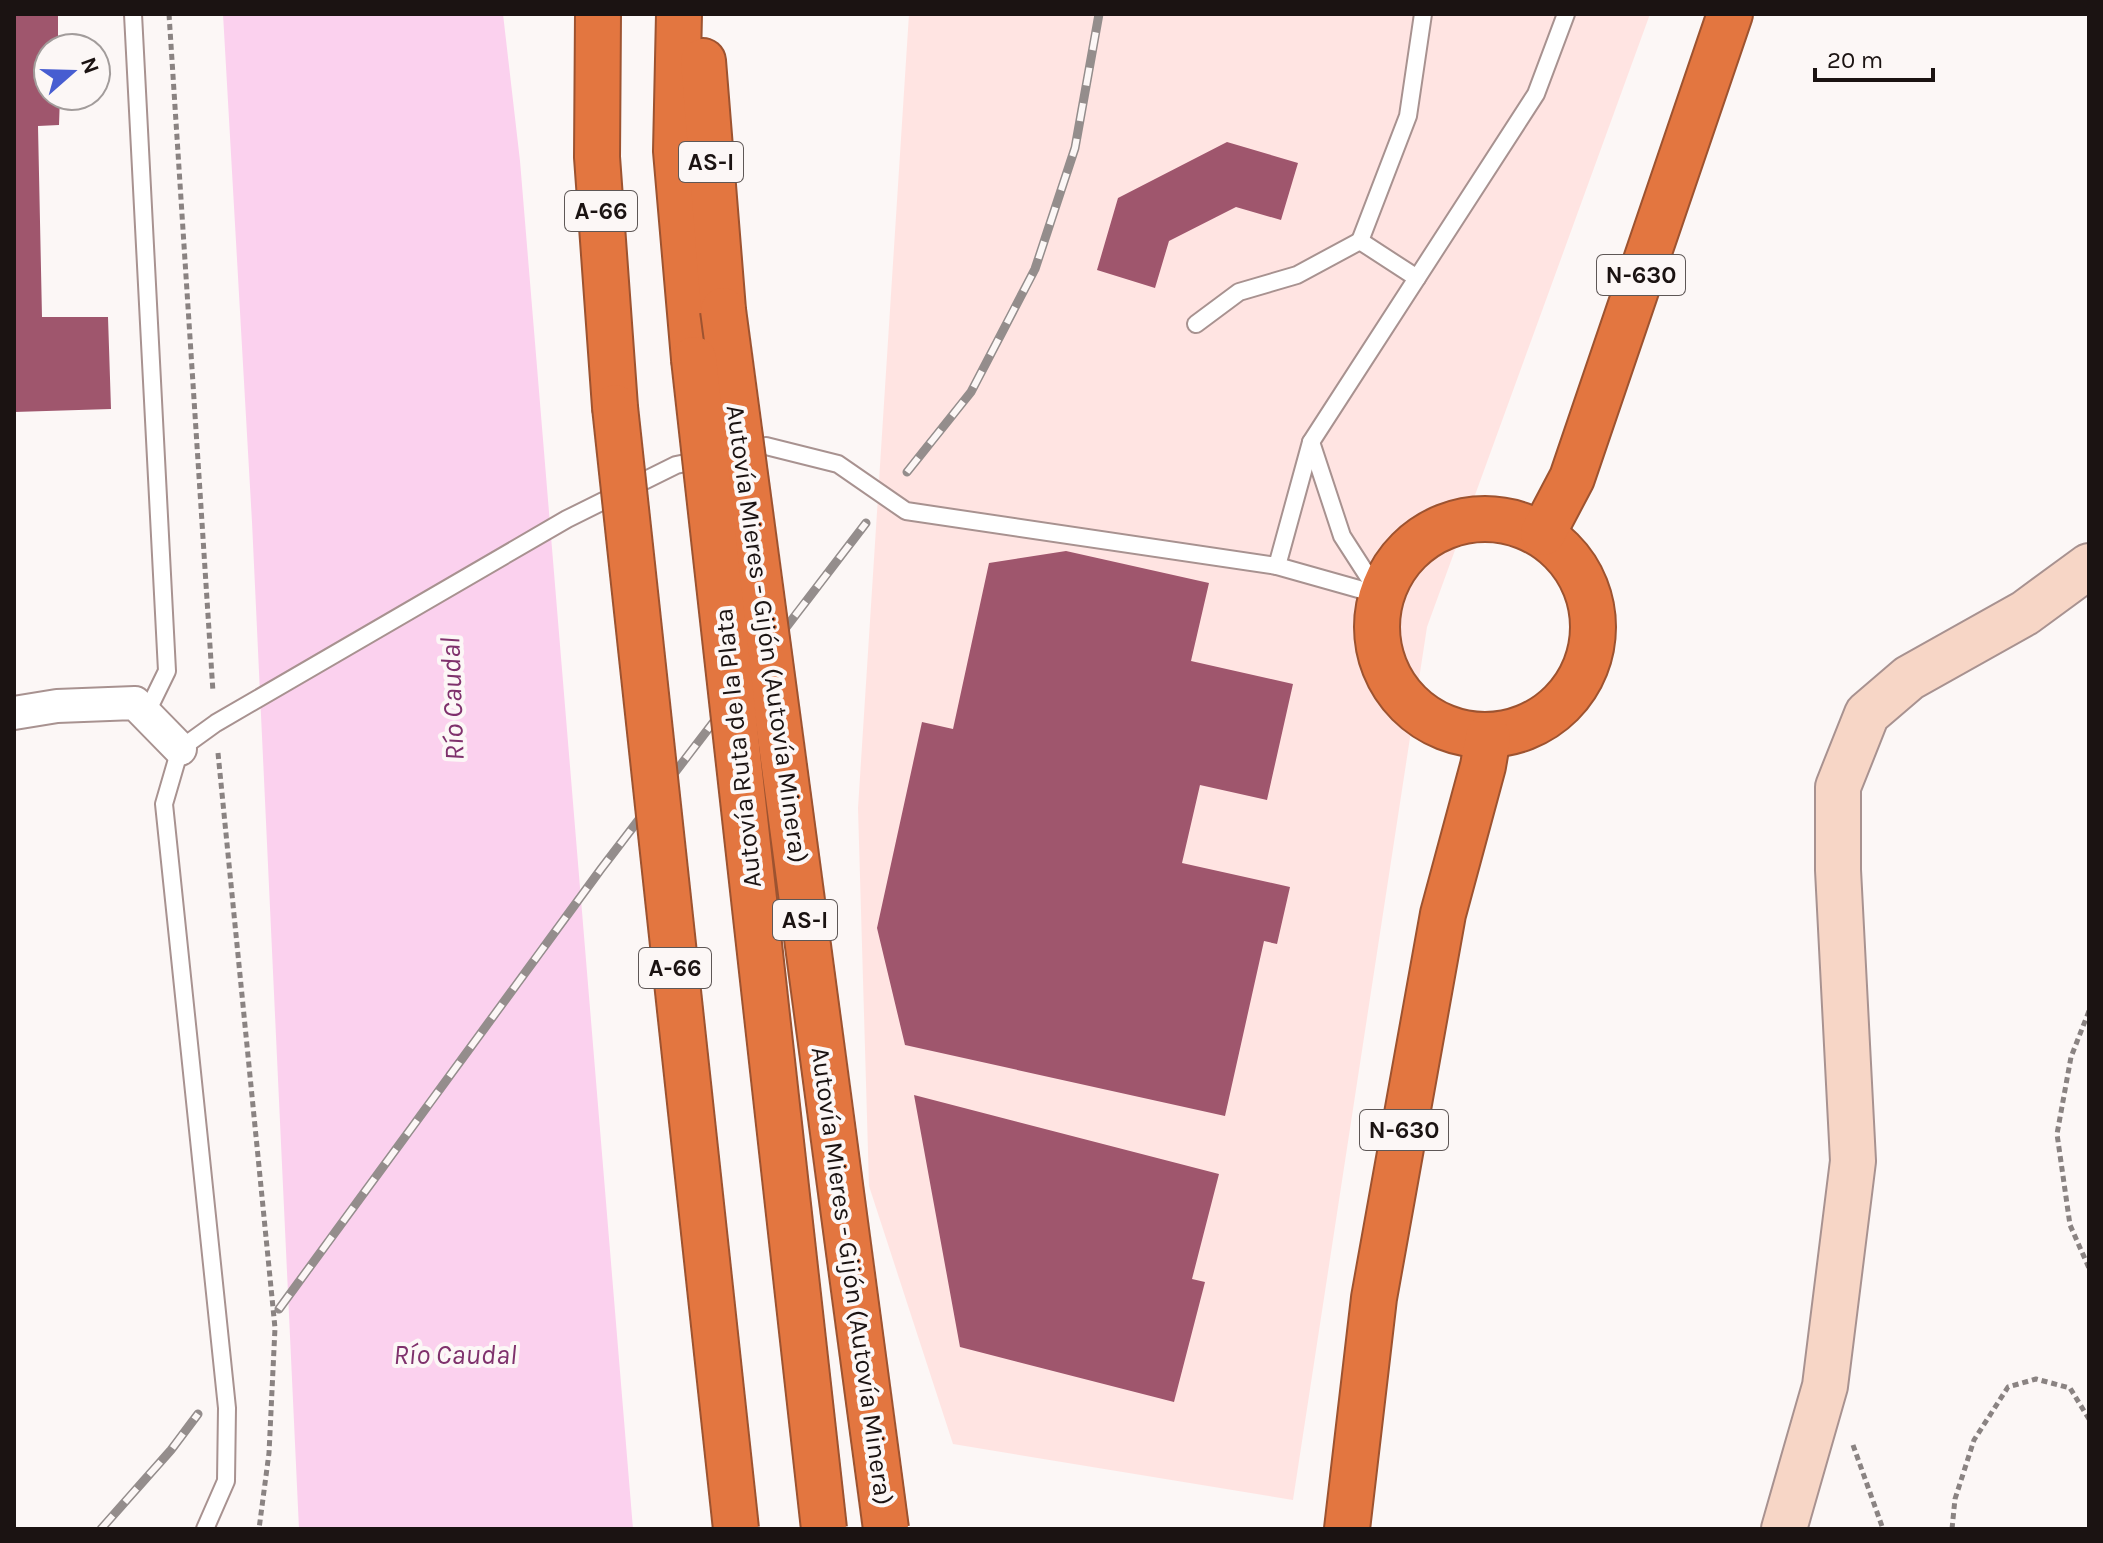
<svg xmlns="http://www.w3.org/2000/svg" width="2103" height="1543" viewBox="0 0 2103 1543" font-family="Karla,sans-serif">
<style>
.built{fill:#ffe4e2}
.water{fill:#fbd1ee}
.building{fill:#9f566d}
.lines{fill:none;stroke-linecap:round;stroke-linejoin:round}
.lane-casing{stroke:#a89290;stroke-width:20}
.street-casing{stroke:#a89290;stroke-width:36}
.secondary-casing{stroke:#a89290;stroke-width:48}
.highway-casing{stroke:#9d5330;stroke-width:48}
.path{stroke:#8a8382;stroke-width:5;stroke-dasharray:6 4;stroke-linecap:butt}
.lane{stroke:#fff;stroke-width:16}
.street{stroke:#fff;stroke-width:32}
.secondary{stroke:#f7d6c6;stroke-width:44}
.highway{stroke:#e37640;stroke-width:44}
.rail-casing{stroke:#948d8c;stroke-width:9}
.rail{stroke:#fcf7f6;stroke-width:6;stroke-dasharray:18;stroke-linecap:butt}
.highway-bridge-casing{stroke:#9d5330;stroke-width:48;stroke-linecap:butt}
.highway-bridge{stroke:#e37640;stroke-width:44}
.labels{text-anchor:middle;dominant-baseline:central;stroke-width:8;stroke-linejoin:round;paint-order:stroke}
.shield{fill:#fcf7f6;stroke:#5e5756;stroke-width:2}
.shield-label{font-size:24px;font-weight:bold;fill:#1b1312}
.street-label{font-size:26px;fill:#1b1312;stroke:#fcf7f6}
.water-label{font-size:28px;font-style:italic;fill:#7f316c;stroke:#fcf7f6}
</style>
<rect width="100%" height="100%" fill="#fcf7f6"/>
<polygon class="built" points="909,14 1650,14 1427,627 1293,1500 953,1444 869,1186 858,808"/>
<polygon class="water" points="223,14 503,14 520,161 633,1529 299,1529 252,522"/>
<g class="building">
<polygon points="14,16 58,16 58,48 48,48 48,96 60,96 59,125 38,126 42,317 108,317 111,409 14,412"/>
<polygon points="1227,142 1298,163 1281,220 1236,207 1169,241 1155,288 1097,270 1118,198"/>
<polygon points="1066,551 1209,583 1191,661 1293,684 1267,800 1200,785 1182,863 1290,887 1277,944 1264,941 1225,1116 905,1045 877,928 922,722 953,729 989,563"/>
<polygon points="914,1095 1219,1174 1192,1279 1205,1282 1174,1402 960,1347"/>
</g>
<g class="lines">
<g class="lane-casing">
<g id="lane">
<polyline points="133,14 167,671 146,714"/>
<polyline points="1360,241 1408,116 1423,14"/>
<polyline points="1196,324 1239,292 1297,275 1360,241 1417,278"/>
<polyline points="1311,442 1342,536 1380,595"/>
<polyline points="743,451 766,446 838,464 906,511 1277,566 1380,595"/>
<polyline points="1277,566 1311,442 1536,94 1566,14"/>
<polyline points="205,1529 226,1481 227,1408 164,804 180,749 216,723 567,519 676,465 705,459"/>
</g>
</g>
<g class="street-casing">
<polyline id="street" points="14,713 57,706 135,703 180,749"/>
</g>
<g class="secondary-casing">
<polyline id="secondary" points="1784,1529 1825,1386 1853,1161 1838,870 1838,787 1867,714 1909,678 2025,613 2089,566"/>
</g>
<g class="highway-casing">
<g id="highway">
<polyline points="598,14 597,157 615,407"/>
<polyline points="679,14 676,151 694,359"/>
<polyline points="703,61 723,310"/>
<circle cx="1485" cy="627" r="108"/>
<polyline points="1543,533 1572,478 1730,14"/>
<polyline points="1347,1529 1374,1298 1443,914 1483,766 1488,737"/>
</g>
</g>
<g class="path">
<polyline points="169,14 213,692"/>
<polyline points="218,753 275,1328 269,1453 259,1529"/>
<polyline points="2089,1011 2071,1057 2057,1134 2070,1225 2089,1268"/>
<polyline points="1853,1445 1883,1529"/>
<polyline points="1952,1529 1955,1499 1974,1440 2008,1387 2036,1379 2070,1388 2089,1419"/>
</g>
<use href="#lane" class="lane"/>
<use href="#street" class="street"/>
<use href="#secondary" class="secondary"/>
<use href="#highway" class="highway"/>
<g class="rail-casing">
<g id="rail">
<polyline points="907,472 971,392 1035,269 1075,148 1099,14"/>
<polyline points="279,1309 601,869 866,523"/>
<polyline points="101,1529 171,1450 198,1414"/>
</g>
</g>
<use href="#rail" class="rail"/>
<g class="highway-bridge-casing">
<g id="highway-bridge">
<polyline points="723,310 886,1529"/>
<polyline points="694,359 824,1529"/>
<polyline points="615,407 736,1529"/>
</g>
</g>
<use href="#highway-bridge" class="highway-bridge"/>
</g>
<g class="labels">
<g class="shield">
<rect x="679" y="142" width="64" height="40" rx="6"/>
<rect x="565" y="191" width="72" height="40" rx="6"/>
<rect x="1597" y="255" width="88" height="40" rx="6"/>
<rect x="773" y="900" width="64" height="40" rx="6"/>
<rect x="639" y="948" width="72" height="40" rx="6"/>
<rect x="1360" y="1110" width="88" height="40" rx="6"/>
</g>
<g class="shield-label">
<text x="711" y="162">AS-I</text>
<text x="601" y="211">A-66</text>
<text x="1641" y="275">N-630</text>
<text x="805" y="920">AS-I</text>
<text x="675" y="968">A-66</text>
<text x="1404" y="1130">N-630</text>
</g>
<g class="street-label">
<text transform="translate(767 634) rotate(82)">Autovía Mieres - Gijón (Autovía Minera)</text>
<text transform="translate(738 748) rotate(-96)">Autovía Ruta de la Plata</text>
<text transform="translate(852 1276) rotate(82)">Autovía Mieres - Gijón (Autovía Minera)</text>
</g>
<g class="water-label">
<text transform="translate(452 699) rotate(-92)">Río Caudal</text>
<text x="455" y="1354">Río Caudal</text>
</g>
</g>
<rect width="2103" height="1543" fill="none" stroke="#1b1312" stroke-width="32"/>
<g transform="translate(72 72) rotate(70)"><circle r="38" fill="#fcf7f6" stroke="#a29c9b" stroke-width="2"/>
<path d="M0-6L14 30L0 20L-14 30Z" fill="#475dd1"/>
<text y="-12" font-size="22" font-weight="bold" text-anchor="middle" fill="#1b1312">N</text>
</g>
<path d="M1815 68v12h118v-12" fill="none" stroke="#1b1312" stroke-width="4"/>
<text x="1827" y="68" font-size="24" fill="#1b1312" stroke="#fcf7f6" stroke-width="6" paint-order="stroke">20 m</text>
</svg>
